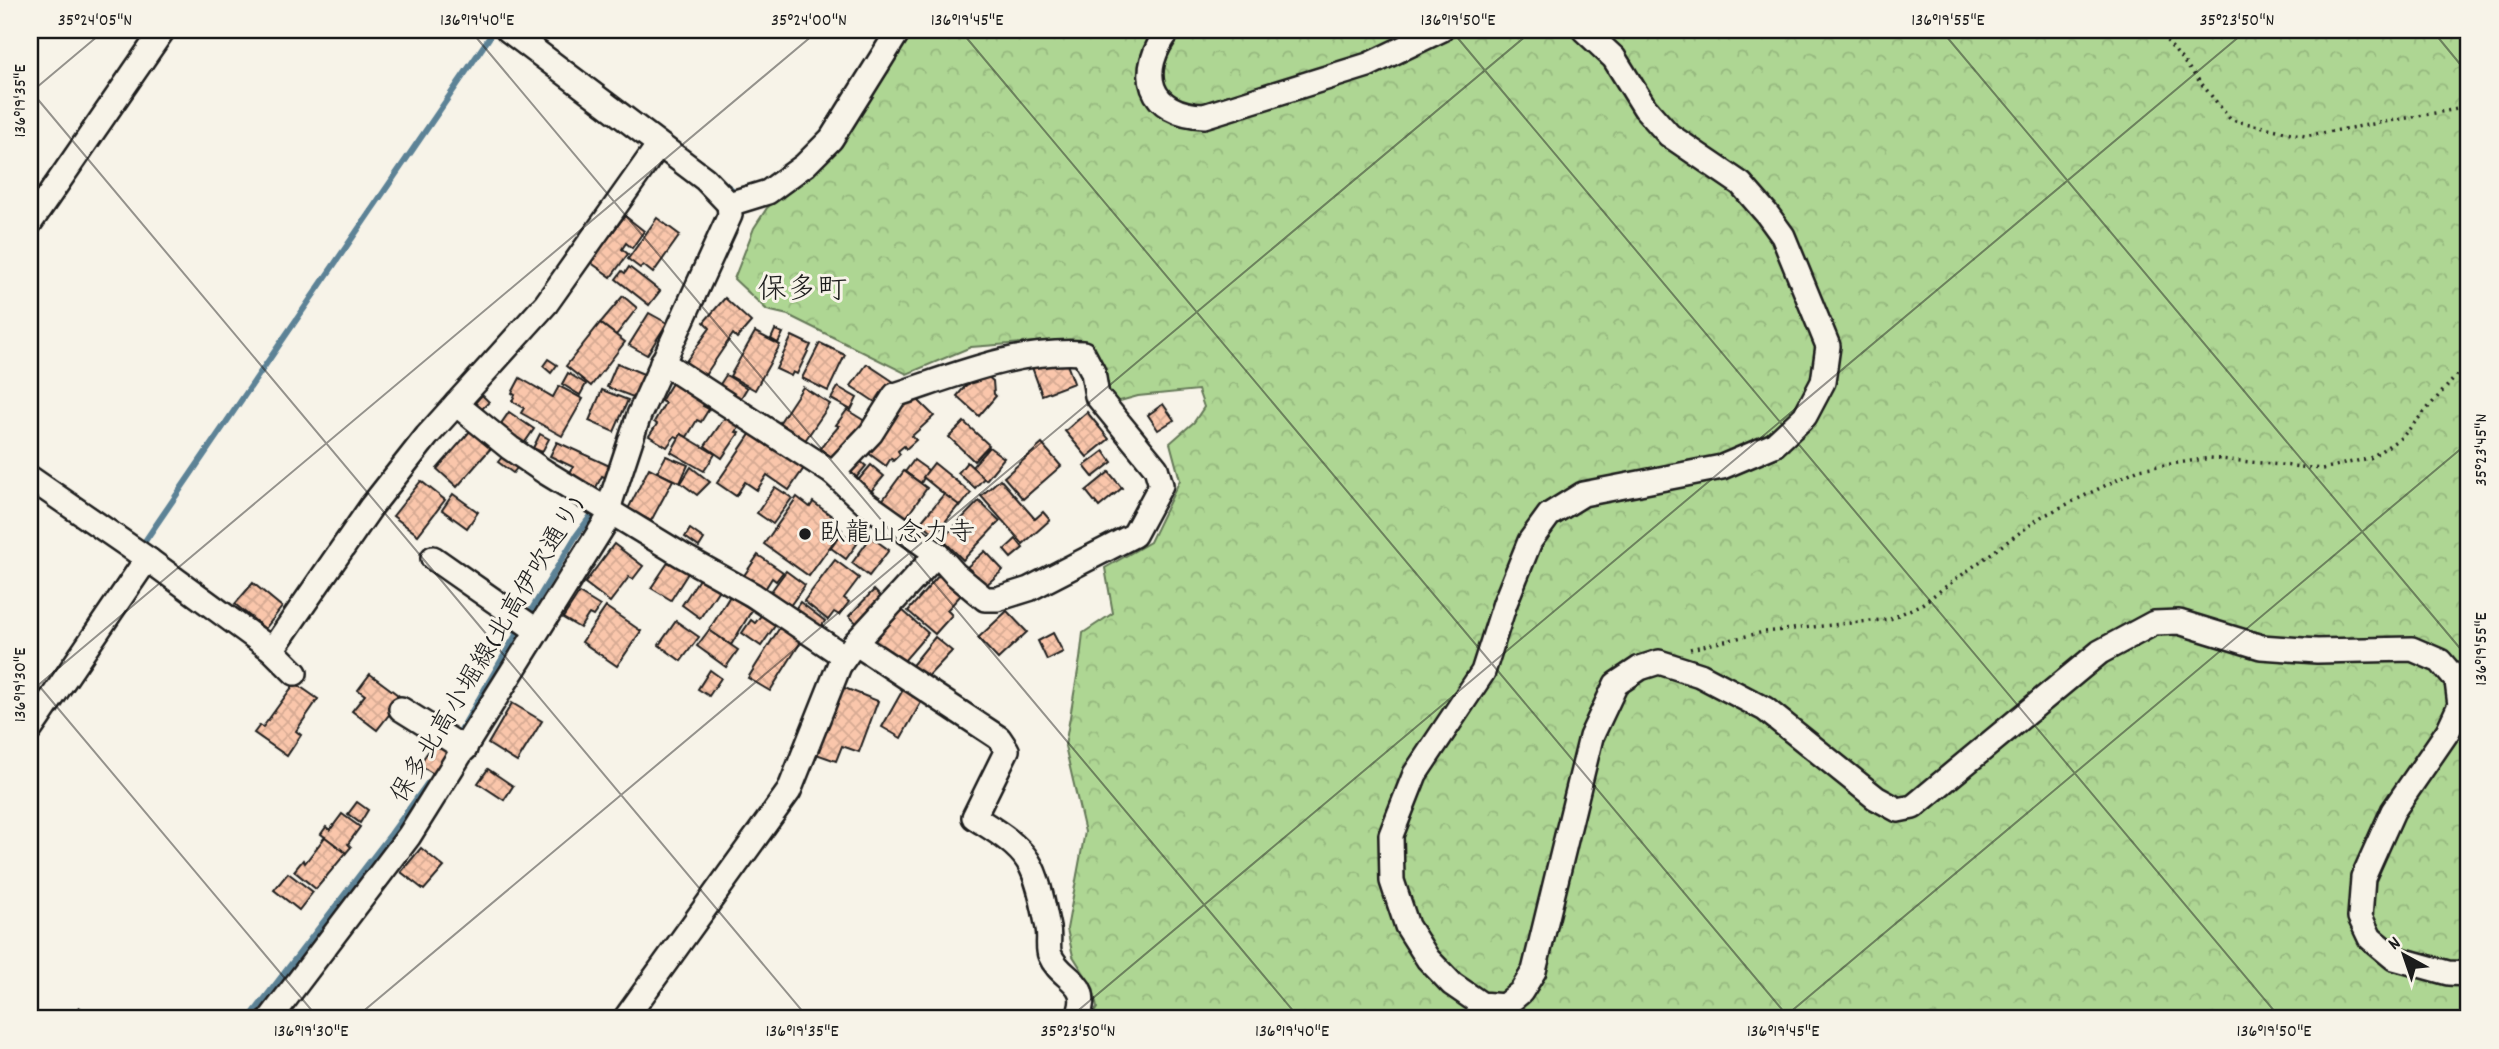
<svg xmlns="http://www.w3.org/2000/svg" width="2499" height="1049" viewBox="0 0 2499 1049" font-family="Dekko,'Klee One',sans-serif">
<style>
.forest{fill:url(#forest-crowns);stroke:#657958;stroke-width:2}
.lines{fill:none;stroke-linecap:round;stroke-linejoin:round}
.stream{stroke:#5c8296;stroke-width:6}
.building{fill:url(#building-cross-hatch);stroke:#1c1c1c;stroke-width:2}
.minor-casing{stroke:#1c1c1c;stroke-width:28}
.path{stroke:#1c1c1c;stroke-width:3.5;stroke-dasharray:2 5;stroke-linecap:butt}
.minor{stroke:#f7f3e8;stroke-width:23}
.ticks{fill:none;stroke:#1c1c1c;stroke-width:2;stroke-opacity:0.45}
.poi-dot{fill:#1c1c1c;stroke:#f7f3e8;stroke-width:2.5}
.labels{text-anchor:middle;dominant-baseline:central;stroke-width:6;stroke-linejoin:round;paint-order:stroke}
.poi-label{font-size:26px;fill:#1c1c1c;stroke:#f7f3e8;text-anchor:start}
.street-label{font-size:26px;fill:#1c1c1c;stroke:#f7f3e8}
.quarter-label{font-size:30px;fill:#1c1c1c;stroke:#f7f3e8}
.neatline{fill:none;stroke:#1c1c1c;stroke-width:2.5}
.ticks-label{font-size:18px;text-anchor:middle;fill:#1c1c1c}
</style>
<defs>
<pattern id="forest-crowns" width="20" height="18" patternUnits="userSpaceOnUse" patternTransform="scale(1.75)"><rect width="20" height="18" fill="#aed693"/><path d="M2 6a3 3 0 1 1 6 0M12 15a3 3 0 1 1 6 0" fill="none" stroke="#95b77e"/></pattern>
<pattern id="building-cross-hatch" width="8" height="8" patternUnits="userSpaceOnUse" patternTransform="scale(1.75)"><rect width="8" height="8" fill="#fac6ab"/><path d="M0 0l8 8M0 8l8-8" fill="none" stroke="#d6aa93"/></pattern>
</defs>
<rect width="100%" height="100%" fill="#f7f3e8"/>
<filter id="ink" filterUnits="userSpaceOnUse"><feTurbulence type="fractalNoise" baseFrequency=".0143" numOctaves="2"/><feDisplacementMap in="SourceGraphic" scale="14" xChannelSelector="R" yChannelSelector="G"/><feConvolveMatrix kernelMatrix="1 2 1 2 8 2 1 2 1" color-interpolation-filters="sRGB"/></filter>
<g filter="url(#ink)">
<polygon class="forest" points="907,30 2469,30 2469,1019 1090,1019 1097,1008 1093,988 1073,956 1067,929 1085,832 1065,746 1080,659 1083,633 1113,613 1105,568 1150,542 1180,480 1170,443 1194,422 1204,407 1198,390 1138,396 1109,404 1090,346 1061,340 971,347 907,374 788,315 767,310 734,279 754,228 767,208 837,146"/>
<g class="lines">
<g class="stream">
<polyline points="720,180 734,191 735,197"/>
<polyline points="143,544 489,38"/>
<polyline points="527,617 576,536 595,510"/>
<polyline points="457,737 521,626"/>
<polyline points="249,1019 391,834 427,784"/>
</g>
</g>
<g class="building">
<polygon points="625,216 644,231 632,248 626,243 622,249 628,254 611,277 590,262"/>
<polygon points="657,218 680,235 653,273 643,265 640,268 628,259"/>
<polygon points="629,267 660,291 649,305 616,279 622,271 625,273"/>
<polygon points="623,296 637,308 616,335 600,323"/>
<polygon points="725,298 751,322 737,338 733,334 702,380 682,367 710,328 704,322"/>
<polygon points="649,313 667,323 647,355 629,345"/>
<polygon points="600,323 625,342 591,386 566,366"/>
<polygon points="775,330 783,333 778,343 771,339"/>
<polygon points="755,332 780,345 755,390 730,376"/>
<polygon points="792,336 811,345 797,374 793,372 791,376 776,369"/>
<polygon points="820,343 845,355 828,391 802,378"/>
<polygon points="1064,356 1074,383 1042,395 1032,367"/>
<polygon points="548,359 557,365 551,373 543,366"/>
<polygon points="617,363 651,377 641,400 607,387"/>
<polygon points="867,364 897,384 881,406 851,386"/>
<polygon points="982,372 993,381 994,394 996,396 979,416 957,396 973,377"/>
<polygon points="568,373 586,384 580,395 562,384"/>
<polygon points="726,375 747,388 736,406 715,392"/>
<polygon points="520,378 553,397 559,386 583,399 562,436 521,413 524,408 512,401 515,395 512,393"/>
<polygon points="674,380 706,401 703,406 709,409 701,422 697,420 687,437 681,434 680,438 675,436 667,447 649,436 657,424 654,422 665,403 661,401"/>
<polygon points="803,387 830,404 802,445 776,428"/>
<polygon points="838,387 857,398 851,410 831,399"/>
<polygon points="602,390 628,400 614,432 589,421"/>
<polygon points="482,395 489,402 481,410 474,404"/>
<polygon points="913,395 934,416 912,436 916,440 906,449 904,446 898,451 900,454 893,461 891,458 886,466 864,450 881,425"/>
<polygon points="1163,404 1174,420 1158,430 1148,415"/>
<polygon points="847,410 868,423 833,465 817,452 839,426 836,425"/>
<polygon points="509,412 534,429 523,445 498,428"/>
<polygon points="1087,412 1109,439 1087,457 1065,431"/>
<polygon points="726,416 741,425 736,432 739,433 722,458 705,446"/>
<polygon points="964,422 989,445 974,461 949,437"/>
<polygon points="471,430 491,448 457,487 437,469"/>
<polygon points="751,433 804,468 789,490 767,475 757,490 745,482 736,496 717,483"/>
<polygon points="540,434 549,439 542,452 533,448"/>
<polygon points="681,434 715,454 704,471 671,452"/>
<polygon points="557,442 612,467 607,478 602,476 592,495 566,481 573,467 550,456"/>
<polygon points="1042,444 1061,466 1023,499 1004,477"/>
<polygon points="989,447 1004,458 986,480 971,468"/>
<polygon points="1104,451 1112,462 1093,477 1084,466"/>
<polygon points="506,452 521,463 513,473 498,462"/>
<polygon points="666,456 688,465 680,483 657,472"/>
<polygon points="855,457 866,466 855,479 844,469"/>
<polygon points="914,460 928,470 921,483 905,472"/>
<polygon points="967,462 984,478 975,488 958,473"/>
<polygon points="934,463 971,493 960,507 923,477"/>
<polygon points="871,465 884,476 868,495 855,484"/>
<polygon points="691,467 710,482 697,495 681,483"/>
<polygon points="649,468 673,480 651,521 628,509"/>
<polygon points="904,471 927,488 903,522 879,505"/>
<polygon points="1109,472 1122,488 1099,507 1086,491"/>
<polygon points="1000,479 1035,519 1043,512 1050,520 1023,544 981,496"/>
<polygon points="421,481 445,500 418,535 393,516"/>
<polygon points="775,487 792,498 773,524 757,513"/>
<polygon points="453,494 478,512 467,528 442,510"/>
<polygon points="944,494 959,505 935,534 921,522"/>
<polygon points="797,497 810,507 813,502 833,517 830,521 842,530 809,576 764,544"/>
<polygon points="979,501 1000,521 963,560 942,539"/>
<polygon points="865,514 873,520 867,529 859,523"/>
<polygon points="690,529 704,539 699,547 685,537"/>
<polygon points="842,533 857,544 846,559 831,548"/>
<polygon points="871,537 889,550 869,576 852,563"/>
<polygon points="1016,539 1023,548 1011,558 1004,550"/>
<polygon points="614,544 643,566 633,579 629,577 610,602 585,583"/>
<polygon points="985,551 1003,570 984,587 966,568"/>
<polygon points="758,555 783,572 776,581 772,578 762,594 741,580"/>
<polygon points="835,560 859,578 844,598 849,602 839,615 834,612 828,620 804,601"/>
<polygon points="669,561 688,573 671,600 651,588"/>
<polygon points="786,571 805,585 787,610 767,597"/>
<polygon points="940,574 962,594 947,610 952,615 935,634 908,611"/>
<polygon points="701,576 720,588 700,618 682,605"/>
<polygon points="253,583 282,607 265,629 235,604"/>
<polygon points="874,590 886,602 862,628 849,616"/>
<polygon points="579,593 600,606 593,616 589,614 580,628 563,618"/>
<polygon points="730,596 752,610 731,645 709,630"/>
<polygon points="800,602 825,621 817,633 792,614"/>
<polygon points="606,607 641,631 617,666 582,642"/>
<polygon points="901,609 928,633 904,661 898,657 892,663 871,645"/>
<polygon points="1007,611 1027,632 998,659 978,638"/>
<polygon points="763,613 777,623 761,646 742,633 751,620 755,623"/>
<polygon points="676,621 699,637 681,661 659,645"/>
<polygon points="782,624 804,637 770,691 748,678"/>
<polygon points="709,630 738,650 726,667 697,646"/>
<polygon points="1053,633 1063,652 1047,660 1038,641"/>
<polygon points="935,637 952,651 921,684 905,674"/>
<polygon points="710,670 721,678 709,696 698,689"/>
<polygon points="370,674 402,698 377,730 352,711 365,695 358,690"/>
<polygon points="295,683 318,699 296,731 301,735 287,756 254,733 260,725 263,727"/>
<polygon points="905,686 924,697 901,738 882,727"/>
<polygon points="842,687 878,701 859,752 842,746 836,761 816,754"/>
<polygon points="512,703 542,721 517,762 488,744"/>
<polygon points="434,743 448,752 434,774 419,765"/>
<polygon points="488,769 513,786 504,800 478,783"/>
<polygon points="357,802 368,810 360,823 348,814"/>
<polygon points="342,814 360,827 348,844 351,847 346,853 321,834 326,827 330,830"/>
<polygon points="325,837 346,853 316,889 294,871 303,860 305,863"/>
<polygon points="421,848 444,867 424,890 401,872"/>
<polygon points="288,873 313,892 299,910 274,890"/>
<polygon points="79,1007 95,1019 70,1019"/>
</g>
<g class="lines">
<g class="minor-casing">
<g id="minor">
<polyline points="508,30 705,179 729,204"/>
<path d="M1169 30C1136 72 1148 114 1204 116L1368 65 1441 30"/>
<polyline points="1584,30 1614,58 1645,108 1669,135 1741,184 1767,214 1783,236 1828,346 1823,382 1805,416 1774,445 1722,467 1583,494 1549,515 1530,541 1505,603 1483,672 1415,774 1391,835 1392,881 1407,926 1428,959 1452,984 1481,1004 1504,1006 1521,992 1534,971 1591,737 1616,684 1640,668 1659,662 1700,675 1765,709 1876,798 1898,810 1913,807 2100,652 2154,623 2179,622 2261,647 2317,651 2412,649 2440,661 2457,681 2460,705 2448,731 2393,811 2363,878 2360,917 2370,938 2394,958 2448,973 2469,974"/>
<polyline points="729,204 768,192 805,165 831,139 899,30"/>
<polyline points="30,223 163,30"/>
<polyline points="456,404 510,448 545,472 683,556 753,595 845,657"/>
<path d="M833 473 871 433 895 395C956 375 1017 349 1083 353L1093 372 1097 396 1156 468 1161 485 1134 535 1029 589 997 599H985L955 574 937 554"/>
<polyline points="30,478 149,560 272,650 371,507 427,436 546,304 658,146"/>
<polyline points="433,558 536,630"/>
<path d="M855 643 999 738 1007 750 974 817C992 829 1016 842 1028 861 1039 878 1044 909 1048 928 1050 937 1047 948 1050 955 1061 982 1094 980 1077 1019"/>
<polyline points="272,650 295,673"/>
<polyline points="401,709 465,749"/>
<polyline points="30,730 140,569 149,560"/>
<polyline points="270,1019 409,836 607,520 611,500 639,415 730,215 729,204"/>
<polyline points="625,1019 789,791 839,666 855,643 937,554 864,502 833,473 662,362"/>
</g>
</g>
<g class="path">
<polyline points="2158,30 2231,120 2305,136 2469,107"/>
<polyline points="1690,649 1764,632 1890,619 1922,604 2041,517 2139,469 2210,458 2322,469 2370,458 2402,437 2458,374 2469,366"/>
</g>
<use href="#minor" class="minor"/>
</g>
</g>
<path class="ticks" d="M470 30 1300 1019M960 30 1790 1019M1451 30 2281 1019M1941 30 2469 659M2432 30 2469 75M30 90 809 1019M30 93 105 30M30 675 319 1019M30 692 819 30M354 1019 1533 30M1068 1019 2247 30M1782 1019 2469 442"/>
<circle class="poi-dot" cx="805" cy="534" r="7"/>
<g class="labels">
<g class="poi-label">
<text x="819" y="534">臥龍山念力寺</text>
</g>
<g class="street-label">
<text transform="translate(489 651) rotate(-59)">保多北高小堀線(北高伊吹通り)</text>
</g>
<g class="quarter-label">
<text x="802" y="292">保多町</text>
</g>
</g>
<rect width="2499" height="1049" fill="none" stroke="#f7f3e8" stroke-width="77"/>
<g transform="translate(2404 955) rotate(320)" stroke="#f7f3e8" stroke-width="5" paint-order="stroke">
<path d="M0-5L12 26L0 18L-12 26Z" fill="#1c1c1c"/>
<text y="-10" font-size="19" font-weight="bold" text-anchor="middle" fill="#1c1c1c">N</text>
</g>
<rect x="38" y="38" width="2422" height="972" class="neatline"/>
<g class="ticks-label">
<text x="95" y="25">35°24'05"N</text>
<text x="477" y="25">136°19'40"E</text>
<text x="809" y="25">35°24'00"N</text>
<text x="967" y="25">136°19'45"E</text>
<text x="1458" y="25">136°19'50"E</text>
<text x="1948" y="25">136°19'55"E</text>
<text x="2237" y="25">35°23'50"N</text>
<text transform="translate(19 101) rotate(-90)" y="6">136°19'35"E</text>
<text transform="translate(2480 450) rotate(-90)" y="6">35°23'45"N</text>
<text transform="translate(2480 649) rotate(-90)" y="6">136°19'55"E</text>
<text transform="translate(19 685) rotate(-90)" y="6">136°19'30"E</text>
<text x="311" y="1036">136°19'30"E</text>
<text x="802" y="1036">136°19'35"E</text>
<text x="1078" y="1036">35°23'50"N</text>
<text x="1292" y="1036">136°19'40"E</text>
<text x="1783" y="1036">136°19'45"E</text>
<text x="2274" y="1036">136°19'50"E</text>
</g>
</svg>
